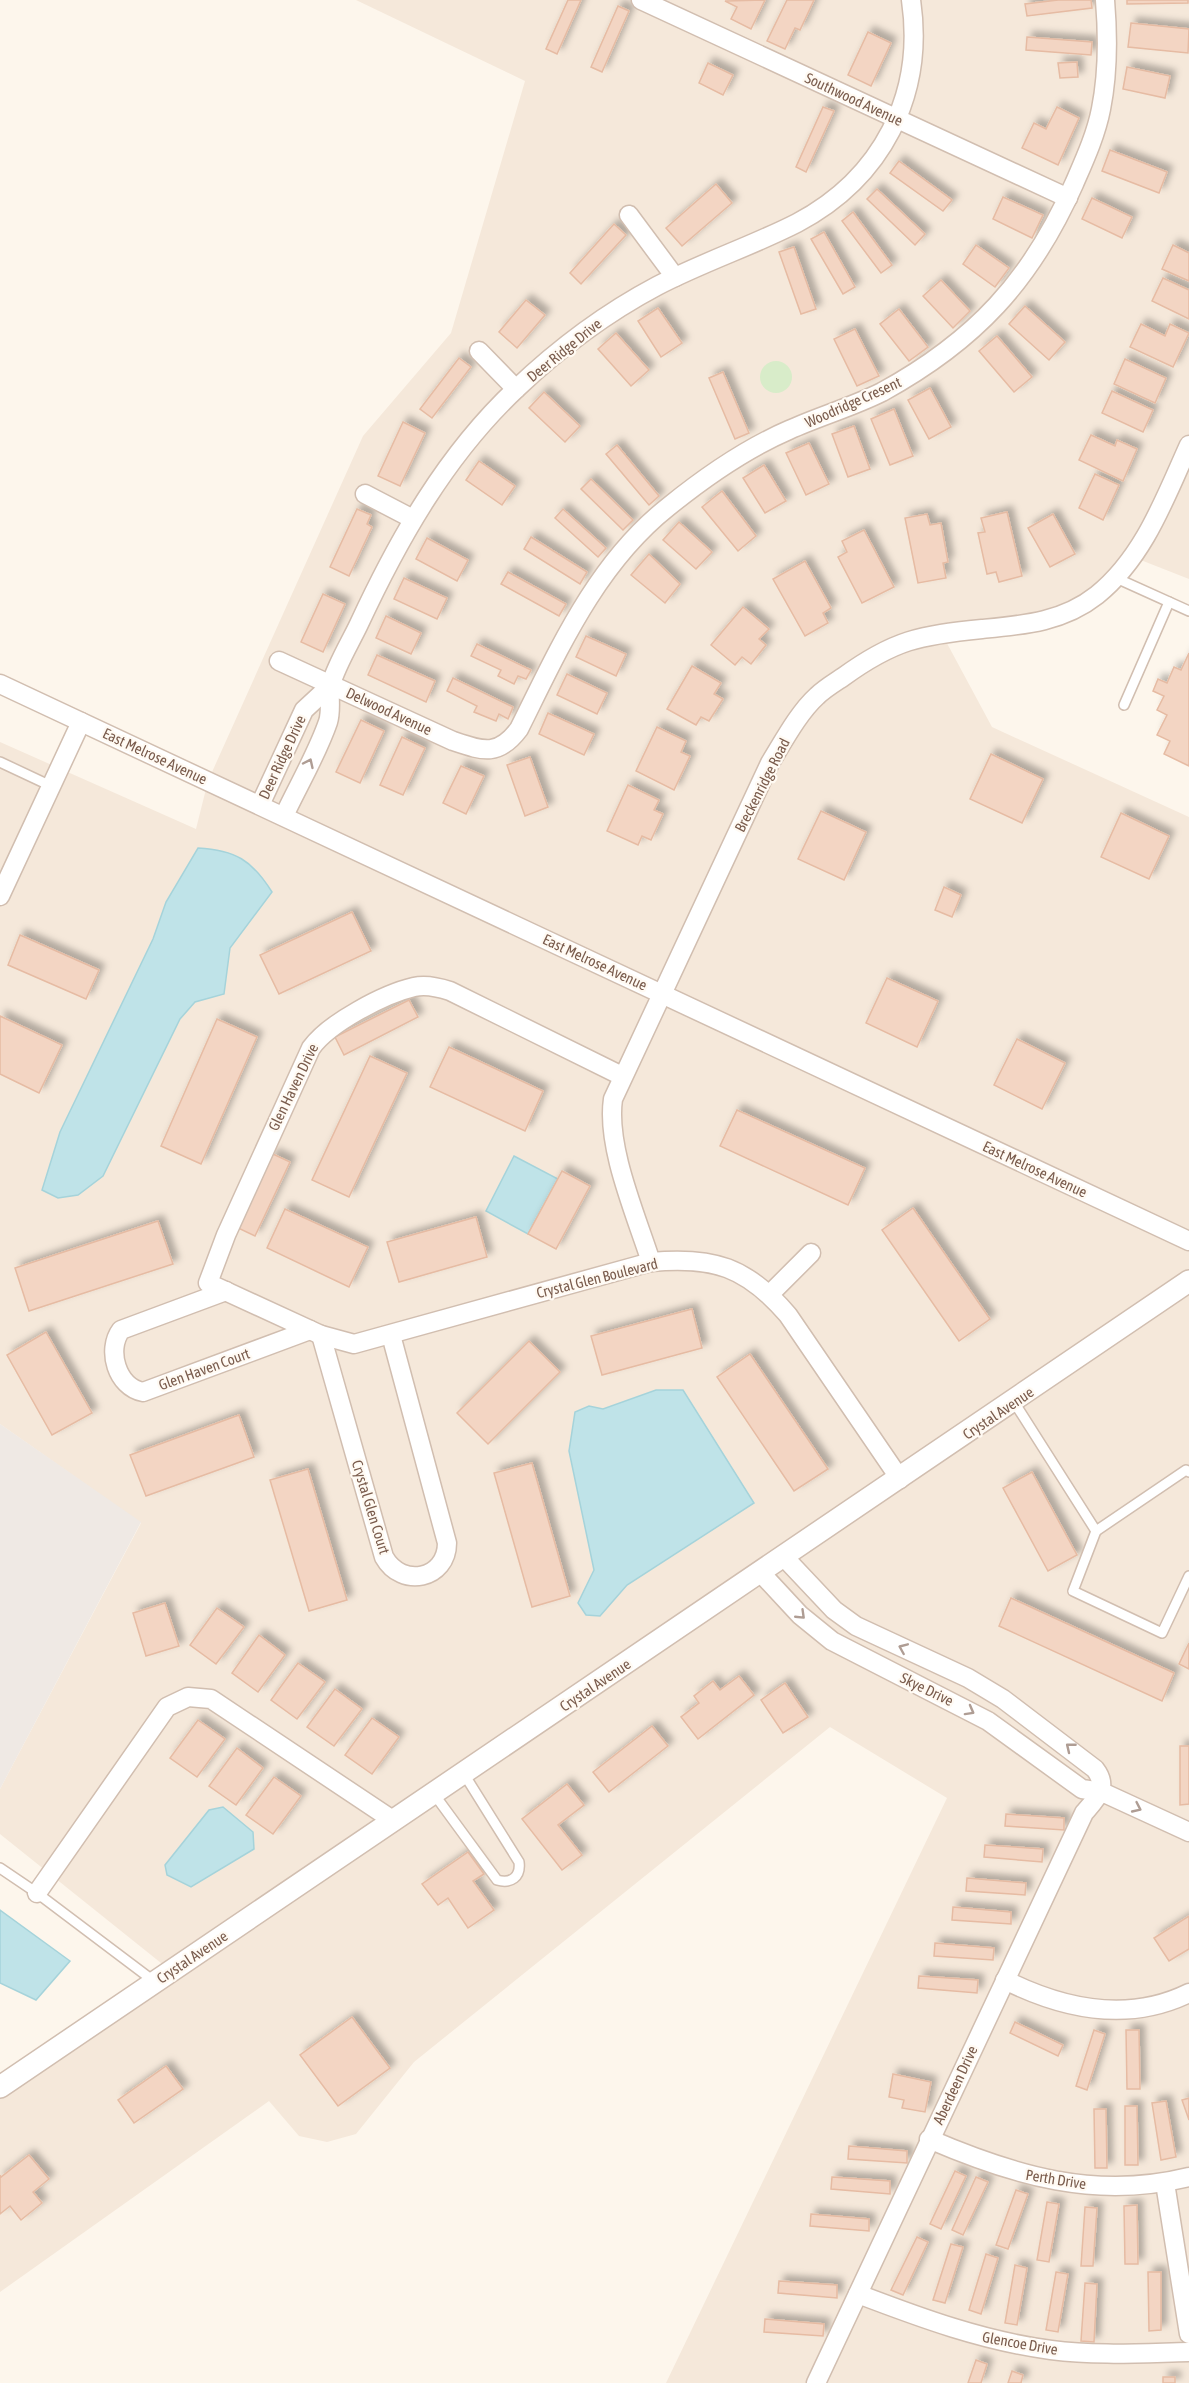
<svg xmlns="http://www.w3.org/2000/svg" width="1189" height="2383" viewBox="0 0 1189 2383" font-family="'Asap Condensed',sans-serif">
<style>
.residential{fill:#f5e8da}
.industrial{fill:#efe9e4}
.green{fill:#d8ecc9}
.water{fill:#bfe3e8;stroke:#a5d3da;stroke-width:1.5}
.building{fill:#f3d5c3;stroke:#e6bba3;stroke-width:1.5;filter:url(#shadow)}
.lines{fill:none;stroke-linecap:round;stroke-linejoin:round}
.service-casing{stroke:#d1beb0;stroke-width:12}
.minor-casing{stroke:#d1beb0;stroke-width:21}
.tertiary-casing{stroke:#d1beb0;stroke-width:24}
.service{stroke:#fff;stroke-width:9}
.minor{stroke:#fff;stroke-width:18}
.tertiary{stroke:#fff;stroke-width:21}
.oneway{stroke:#af9d94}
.labels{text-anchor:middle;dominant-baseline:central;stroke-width:4.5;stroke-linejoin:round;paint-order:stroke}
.street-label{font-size:15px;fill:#7a5c4d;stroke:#fffaf3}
</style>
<defs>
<filter id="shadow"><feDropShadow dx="5.5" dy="-5.5" stdDeviation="3" flood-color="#0004"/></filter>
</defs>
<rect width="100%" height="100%" fill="#fdf6ec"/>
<polygon class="residential" points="356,0 1189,0 1189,579 1133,557 1074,610 942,634 992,727 1189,817 1189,2383 666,2383 947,1798 830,1727 414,2062 356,2134 327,2142 299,2136 269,2101 0,2292 0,2087 171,1971 0,1834 0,1789 141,1523 0,1424 0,742 196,829 208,781 363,436 451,333 525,81"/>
<polygon class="industrial" points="0,1424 141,1522 0,1789"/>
<circle class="green" cx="776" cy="377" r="16"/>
<g class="water">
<path d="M198 848C235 850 252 860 272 892L230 948 224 994 195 1002 180 1019 103 1176 78 1195 58 1198 42 1190 60 1132 153 939 166 902Z"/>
<polygon points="514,1156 558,1179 528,1234 486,1211"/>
<polygon points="656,1390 683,1390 754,1503 627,1585 600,1616 586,1615 578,1603 594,1570 569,1451 575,1412 589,1406 603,1409"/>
<polygon points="223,1807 253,1832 254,1849 191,1887 167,1875 165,1865 209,1810"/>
<polygon points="0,1910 70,1961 36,2000 0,1983"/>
</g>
<g class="building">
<polygon points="568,0 581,0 557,54 546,49"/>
<polygon points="765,0 751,29 731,19 737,7 725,1"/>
<polygon points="787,0 814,0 800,30 795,28 785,49 767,41"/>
<polygon points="1058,0 1091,0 1092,8 1027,16 1025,4"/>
<polygon points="1127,0 1188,0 1188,3 1127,4"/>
<polygon points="618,6 629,11 602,72 591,67"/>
<polygon points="1131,23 1189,29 1188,53 1128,47"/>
<polygon points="868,32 891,43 871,86 848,75"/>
<polygon points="1027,37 1092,42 1091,55 1026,50"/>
<polygon points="1077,62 1078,77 1060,78 1058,63"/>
<polygon points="708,63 733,75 723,95 699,83"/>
<polygon points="1127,67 1170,76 1165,98 1123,89"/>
<polygon points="823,107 834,111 806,172 796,167"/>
<polygon points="1057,107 1079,118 1058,165 1022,148 1034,123 1046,129"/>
<polygon points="1110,150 1167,172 1159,193 1102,171"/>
<polygon points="899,161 952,200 943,211 890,173"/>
<polygon points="716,184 732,203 682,246 666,228"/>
<polygon points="877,189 925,234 915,245 867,199"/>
<polygon points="1003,197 1043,215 1032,238 993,219"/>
<polygon points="1092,198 1132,217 1122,238 1082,219"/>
<polygon points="853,212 892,265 881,273 842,221"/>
<polygon points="614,224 626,235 581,284 570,273"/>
<polygon points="824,232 855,287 843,294 811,239"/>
<polygon points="976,245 1009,268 995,287 963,264"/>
<polygon points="1173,245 1189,253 1189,281 1162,269"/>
<polygon points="794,247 816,309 801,314 779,252"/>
<polygon points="1163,278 1189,290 1189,319 1152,301"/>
<polygon points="941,280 970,311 953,328 923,296"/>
<polygon points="526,300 545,315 517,348 499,332"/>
<polygon points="1025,306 1065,342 1049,360 1009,324"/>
<polygon points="658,308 682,343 661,357 638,321"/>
<polygon points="899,309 928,347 909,361 880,324"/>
<polygon points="1141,324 1165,336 1170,324 1189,333 1173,367 1130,347"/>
<polygon points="855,329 879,376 857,386 834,339"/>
<polygon points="616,333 649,370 631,386 598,349"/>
<polygon points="997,336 1032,377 1014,392 979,351"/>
<polygon points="459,358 471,367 432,418 420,409"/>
<polygon points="1125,359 1166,378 1155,403 1114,384"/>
<polygon points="723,372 749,433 735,439 709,378"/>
<polygon points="930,388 951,427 929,439 908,400"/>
<polygon points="1112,391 1153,410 1143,432 1102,413"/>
<polygon points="544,392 580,426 565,442 529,408"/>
<polygon points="894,409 913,456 890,465 871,419"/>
<polygon points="403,422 425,433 400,486 378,476"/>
<polygon points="854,426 870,469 848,477 832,434"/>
<polygon points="1091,435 1115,446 1117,440 1137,449 1123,481 1079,460"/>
<polygon points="809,443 829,484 806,495 786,453"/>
<polygon points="617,445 659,496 649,505 606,454"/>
<polygon points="479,461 515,486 502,505 466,480"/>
<polygon points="764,465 786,501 765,513 743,478"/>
<polygon points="1095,474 1119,485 1103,520 1079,508"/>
<polygon points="591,479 633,520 623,530 581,489"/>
<polygon points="722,491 756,536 738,551 702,507"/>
<polygon points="357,509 371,515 367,524 372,527 349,576 330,567"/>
<polygon points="563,509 606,548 598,557 555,518"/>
<polygon points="1007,512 1022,576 999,582 996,572 987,574 978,533 985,532 981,518"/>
<polygon points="927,514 930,525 941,523 948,562 943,563 946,578 918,583 905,518"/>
<polygon points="1053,514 1075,554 1050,567 1028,528"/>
<polygon points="679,522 712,552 696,569 663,540"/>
<polygon points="864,530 894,587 862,603 838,557 847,552 842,541"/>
<polygon points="531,537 587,572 580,584 524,549"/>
<polygon points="427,538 468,560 457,581 416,559"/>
<polygon points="649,554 680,584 665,603 631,575"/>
<polygon points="805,561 831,608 823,613 828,623 805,636 773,579"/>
<polygon points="508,572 566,604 559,616 501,584"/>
<polygon points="404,578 447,598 437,619 394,599"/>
<polygon points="323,594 345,604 323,652 301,642"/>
<polygon points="743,607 769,629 759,639 766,645 751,664 742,657 735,665 711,645"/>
<polygon points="386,616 421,633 411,654 376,638"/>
<polygon points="586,636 626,654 616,676 576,657"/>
<polygon points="477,644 531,670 526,679 518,676 514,684 498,676 501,670 471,656"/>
<polygon points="1189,653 1189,766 1164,754 1170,741 1157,735 1167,715 1157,710 1164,696 1153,691 1158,679 1167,683 1174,667 1181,670"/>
<polygon points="377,655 435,681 426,702 368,675"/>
<polygon points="692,666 721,683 714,694 723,699 709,721 701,717 696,725 667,709"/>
<polygon points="567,674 607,693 597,714 557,695"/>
<polygon points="453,678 513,707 508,719 499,714 496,721 474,712 477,706 447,691"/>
<polygon points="548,713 594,734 584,755 539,734"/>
<polygon points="361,720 384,731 360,783 336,772"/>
<polygon points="657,727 686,741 681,752 690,756 674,790 636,771"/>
<polygon points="402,737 425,748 403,795 380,785"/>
<polygon points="991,754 1043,779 1022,823 970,799"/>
<polygon points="530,757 548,807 525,816 507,765"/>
<polygon points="461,766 484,776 466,814 443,803"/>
<polygon points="628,785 659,800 654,810 663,814 651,840 642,836 638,845 607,831"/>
<polygon points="821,811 866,832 844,880 798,859"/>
<polygon points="1121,813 1169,836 1149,879 1101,857"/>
<polygon points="944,887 961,895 952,917 935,910"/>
<polygon points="352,912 371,951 279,994 260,955"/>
<polygon points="20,935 99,970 86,999 8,965"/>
<polygon points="887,978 938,1001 917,1047 866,1023"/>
<polygon points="409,1000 418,1017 344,1055 335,1037"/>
<polygon points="0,1016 62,1045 39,1093 0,1074"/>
<polygon points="217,1019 257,1037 201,1164 161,1146"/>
<polygon points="1017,1039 1065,1063 1042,1109 994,1085"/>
<polygon points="449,1047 543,1091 525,1131 430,1087"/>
<polygon points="370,1056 407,1073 349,1197 312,1180"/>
<polygon points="737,1110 865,1168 848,1205 720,1146"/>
<polygon points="273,1154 290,1162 255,1236 238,1228"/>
<polygon points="562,1171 590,1186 556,1249 528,1234"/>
<polygon points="913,1208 990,1319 959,1341 882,1230"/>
<polygon points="285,1209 368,1247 349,1287 267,1248"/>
<polygon points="476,1217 487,1257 399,1282 387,1242"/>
<polygon points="158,1221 173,1264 29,1311 15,1268"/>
<polygon points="692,1309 702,1348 602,1375 591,1336"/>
<polygon points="46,1332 92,1413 52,1435 7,1355"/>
<polygon points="529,1341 560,1372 488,1444 457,1413"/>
<polygon points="750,1354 828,1469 794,1491 717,1377"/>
<polygon points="239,1415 254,1457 146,1496 130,1455"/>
<polygon points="532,1463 570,1596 532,1607 494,1473"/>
<polygon points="308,1469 347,1600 309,1611 270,1480"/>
<polygon points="1032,1472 1077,1555 1048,1571 1003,1488"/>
<polygon points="1011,1598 1174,1673 1162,1701 999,1626"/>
<polygon points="165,1603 179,1646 146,1656 133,1613"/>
<polygon points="217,1608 244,1627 216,1664 190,1645"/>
<polygon points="259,1635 285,1655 258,1692 232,1673"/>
<polygon points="1189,1643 1189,1669 1179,1664"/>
<polygon points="298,1663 325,1682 297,1719 271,1700"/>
<polygon points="739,1676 754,1695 698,1739 681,1717 699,1703 694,1696 713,1681 720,1690"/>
<polygon points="785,1683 808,1717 783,1733 761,1700"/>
<polygon points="335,1689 362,1709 334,1746 307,1727"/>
<polygon points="372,1718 399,1737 372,1774 345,1755"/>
<polygon points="198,1720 225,1739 197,1777 170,1758"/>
<polygon points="652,1726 668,1746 609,1792 593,1772"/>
<polygon points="1180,1746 1189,1746 1189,1804 1180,1805"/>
<polygon points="237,1748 263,1768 236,1805 209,1786"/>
<polygon points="274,1777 301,1796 273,1834 246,1815"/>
<polygon points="567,1784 584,1805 558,1825 582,1855 562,1870 522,1819"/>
<polygon points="1006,1814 1064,1818 1064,1830 1005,1826"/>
<polygon points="985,1845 1043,1849 1042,1862 984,1857"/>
<polygon points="468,1852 484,1874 473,1881 494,1910 468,1928 448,1898 438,1905 422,1884"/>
<polygon points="967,1878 1026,1883 1025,1895 966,1891"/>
<polygon points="953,1907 1011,1912 1011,1924 952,1920"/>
<polygon points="1189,1916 1189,1949 1169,1961 1154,1938"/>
<polygon points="935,1943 994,1948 993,1960 934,1956"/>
<polygon points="919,1976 978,1980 977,1993 918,1988"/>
<polygon points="352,2017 390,2068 338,2106 300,2055"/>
<polygon points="1015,2022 1063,2045 1058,2056 1010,2033"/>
<polygon points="1094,2030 1105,2034 1087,2090 1076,2086"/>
<polygon points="1126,2030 1139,2030 1140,2089 1127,2089"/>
<polygon points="166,2066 183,2089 134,2123 118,2100"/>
<polygon points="893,2074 931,2082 925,2112 902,2108 904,2100 889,2097"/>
<polygon points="1189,2098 1189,2120 1182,2100"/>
<polygon points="1166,2101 1176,2157 1161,2160 1152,2103"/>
<polygon points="1125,2106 1137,2106 1138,2165 1125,2165"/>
<polygon points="1094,2109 1106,2109 1107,2168 1095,2168"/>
<polygon points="849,2146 907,2151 907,2163 848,2159"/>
<polygon points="29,2155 49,2179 33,2192 42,2203 21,2220 10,2206 0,2214 0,2175 1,2177"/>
<polygon points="955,2171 966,2176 941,2229 930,2224"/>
<polygon points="832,2177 890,2181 890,2194 831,2189"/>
<polygon points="976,2177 988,2182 963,2235 952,2230"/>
<polygon points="1016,2190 1028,2194 1008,2249 996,2245"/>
<polygon points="1047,2202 1059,2204 1049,2262 1037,2260"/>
<polygon points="1137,2205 1138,2264 1125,2264 1124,2206"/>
<polygon points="1085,2207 1097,2208 1093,2266 1081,2266"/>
<polygon points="811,2214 869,2219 869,2231 810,2226"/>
<polygon points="917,2237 928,2242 903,2295 891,2290"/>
<polygon points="951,2244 963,2247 945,2303 933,2300"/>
<polygon points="986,2254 998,2258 981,2314 969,2310"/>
<polygon points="1015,2265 1027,2268 1017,2325 1005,2323"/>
<polygon points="1056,2272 1068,2274 1058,2332 1046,2330"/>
<polygon points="1148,2272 1161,2272 1161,2330 1149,2331"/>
<polygon points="779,2281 837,2285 837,2298 778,2293"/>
<polygon points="1085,2283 1097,2284 1094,2342 1081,2341"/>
<polygon points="765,2319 824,2324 823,2336 764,2332"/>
<polygon points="976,2360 987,2364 981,2383 968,2383"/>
<polygon points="1012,2371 1023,2375 1021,2383 1008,2383"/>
<rect x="1163" y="2377" width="12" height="6"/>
</g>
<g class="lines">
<g class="service-casing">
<g id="service">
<polyline points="1116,578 1189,611"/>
<polyline points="1124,705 1169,602"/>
<polyline points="0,762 51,786"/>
<polyline points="1014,1402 1096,1531 1186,1470 1189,1472"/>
<polyline points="1096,1531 1073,1591 1162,1633 1189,1576"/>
<path d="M434 1794 497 1880C511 1884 521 1877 519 1862L464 1774"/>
<polyline points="0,1868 37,1893 155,1982"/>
</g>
</g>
<g class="minor-casing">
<g id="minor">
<polyline points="641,0 1068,198"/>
<polyline points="629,215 675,277"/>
<polyline points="479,351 516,389"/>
<polyline points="365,494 413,519"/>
<path d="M279 661 453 741C483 751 498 757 519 729 559 649 596 564 668 507 705 477 745 449 789 430 820 416 852 407 882 392 975 341 1031 281 1074 184 1084 161 1096 135 1101 109 1108 74 1108 36 1105 0"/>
<polyline points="0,684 1189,1241"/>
<polyline points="260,805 304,710 331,685"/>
<path d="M284 816C298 786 317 754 328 722 332 710 328 696 331 684 337 664 350 643 359 624 399 538 446 455 516 389 559 348 606 313 657 286 703 262 752 246 797 223 882 178 925 95 911 0"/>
<polyline points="0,896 81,722"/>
<path d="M622 1076 450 991C438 987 426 984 414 987 384 994 329 1023 311 1048L226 1235 208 1283 321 1335 354 1344 651 1262C713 1256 747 1267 788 1315L900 1479"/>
<path d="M651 1262C636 1215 606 1147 613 1099L770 763C783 742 799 712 817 696 824 689 834 683 843 677 894 640 920 635 982 629 1024 625 1063 622 1097 595 1144 557 1165 498 1189 445"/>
<path d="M226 1291 121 1330C106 1350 117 1387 143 1392L310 1330"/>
<polyline points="770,1294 811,1253"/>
<path d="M321 1335 384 1557C402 1589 447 1579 447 1543L391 1335"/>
<path d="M784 1557 834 1610 856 1626 968 1678 1003 1699 1095 1769C1109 1787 1097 1798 1084 1813L816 2383"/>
<polyline points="761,1573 800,1615 832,1641 988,1721 1082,1789 1102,1792 1189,1832"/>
<polyline points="37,1893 167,1707 188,1697 211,1699 394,1821"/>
<path d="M1005 1980C1063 2009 1128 2023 1189 1993"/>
<path d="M929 2139C1015 2176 1096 2200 1189 2177"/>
<polyline points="1165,2183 1189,2334"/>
<path d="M858 2294C921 2318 983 2341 1051 2350 1097 2356 1143 2353 1189 2352"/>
</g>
</g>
<g class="tertiary-casing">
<polyline id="tertiary" points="0,2087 1189,1281"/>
</g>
<use href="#service" class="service"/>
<use href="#minor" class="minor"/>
<use href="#tertiary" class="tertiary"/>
</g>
<defs><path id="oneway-chevron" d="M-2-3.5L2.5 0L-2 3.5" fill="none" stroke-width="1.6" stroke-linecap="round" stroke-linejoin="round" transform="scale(1.5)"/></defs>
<g class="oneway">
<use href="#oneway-chevron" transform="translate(309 763) rotate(-65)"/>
<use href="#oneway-chevron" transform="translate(801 1615) rotate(44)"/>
<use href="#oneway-chevron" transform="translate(903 1648) rotate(-157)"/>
<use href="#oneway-chevron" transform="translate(970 1711) rotate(29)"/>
<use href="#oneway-chevron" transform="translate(1070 1747) rotate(-141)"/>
<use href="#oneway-chevron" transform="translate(1137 1808) rotate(25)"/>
</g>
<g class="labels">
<g class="street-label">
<text transform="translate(854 99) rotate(25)">Southwood Avenue</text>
<text transform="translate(564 350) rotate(-39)">Deer Ridge Drive</text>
<text transform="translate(853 402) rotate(-24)">Woodridge Cresent</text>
<text transform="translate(389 711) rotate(25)">Delwood Avenue</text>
<text transform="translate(155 756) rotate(25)">East Melrose Avenue</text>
<text transform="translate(282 757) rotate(-65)">Deer Ridge Drive</text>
<text transform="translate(762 785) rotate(-63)">Breckenridge Road</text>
<text transform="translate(595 962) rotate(25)">East Melrose Avenue</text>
<text transform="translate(293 1087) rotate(-64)">Glen Haven Drive</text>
<text transform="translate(1035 1169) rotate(25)">East Melrose Avenue</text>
<text transform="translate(597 1278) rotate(-14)">Crystal Glen Boulevard</text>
<text transform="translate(204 1369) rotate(-20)">Glen Haven Court</text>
<text transform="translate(998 1413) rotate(-34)">Crystal Avenue</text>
<text transform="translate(371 1507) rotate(73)">Crystal Glen Court</text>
<text transform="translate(595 1685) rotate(-34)">Crystal Avenue</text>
<text transform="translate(927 1689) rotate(26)">Skye Drive</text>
<text transform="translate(192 1957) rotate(-34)">Crystal Avenue</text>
<text transform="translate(955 2085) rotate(-65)">Aberdeen Drive</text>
<text transform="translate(1056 2179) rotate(9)">Perth Drive</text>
<text transform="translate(1020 2343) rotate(10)">Glencoe Drive</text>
</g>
</g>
</svg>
